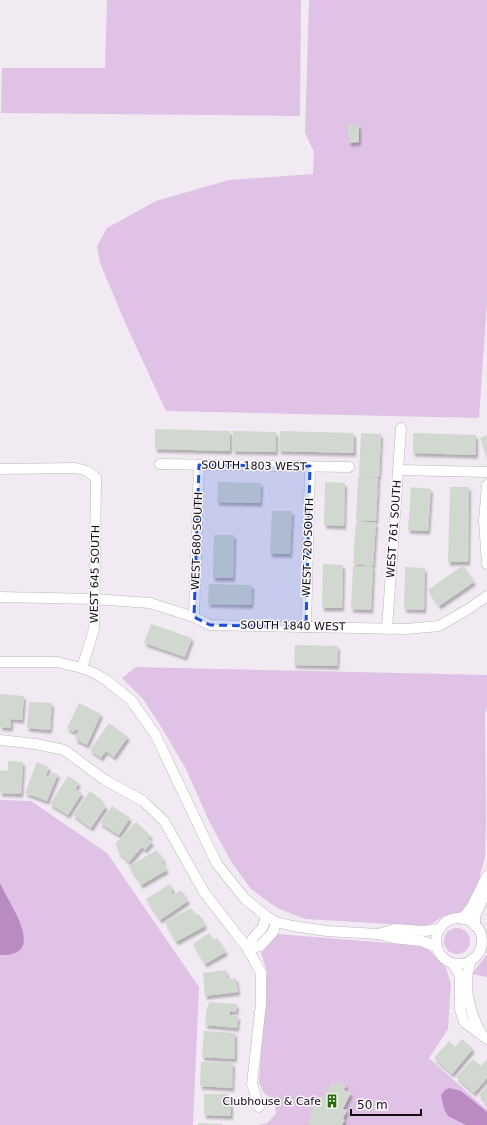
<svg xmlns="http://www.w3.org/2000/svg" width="487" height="1125" viewBox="0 0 487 1125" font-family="'DejaVu Sans',sans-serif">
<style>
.green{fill:#dfc2e5}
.water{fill:#b98bc2}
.building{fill:#d1d8cf;filter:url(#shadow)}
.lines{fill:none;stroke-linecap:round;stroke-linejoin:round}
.minor-casing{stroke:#bdb6bf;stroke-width:11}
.minor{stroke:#fff;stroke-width:10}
.marked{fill:#1d4ed8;fill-opacity:0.2;stroke:#1d4ed8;stroke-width:3;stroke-dasharray:8 5;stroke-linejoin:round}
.labels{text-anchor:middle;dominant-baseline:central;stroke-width:3;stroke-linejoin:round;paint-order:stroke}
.street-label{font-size:11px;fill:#110e11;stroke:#fdf9fe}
.poi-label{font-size:11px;fill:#110e11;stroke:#fdf9fe;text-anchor:end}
</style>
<defs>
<filter id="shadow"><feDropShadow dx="2" dy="3.5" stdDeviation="1" flood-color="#0004"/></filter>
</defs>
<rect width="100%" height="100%" fill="#f2eaf3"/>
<g class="green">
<polygon points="107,0 301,0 300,116 1,113 2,68 105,68"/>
<polygon points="309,0 487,0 487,301 479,418 166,411 127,327 100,263 97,246 107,228 156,201 229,180 313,174 314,152 305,133"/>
<polygon points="136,667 487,675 487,707 485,714 486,820 485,857 478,883 467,905 461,912 444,916 431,924 423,926 305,919 277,908 251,889 232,863 210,823 186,769 160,725 143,699 122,678"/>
<polygon points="0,800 31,801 107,853 199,987 193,1125 0,1125"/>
<circle cx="457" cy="941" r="13"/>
<polygon points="278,934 425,946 446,968 451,984 448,1029 429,1058 487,1110 487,1125 258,1125 267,1123 276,1114 274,1100 264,1093 259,1083 267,972 261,953"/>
<polygon points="487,954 487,977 472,974"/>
</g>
<g class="water">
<path d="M0 883C9 904 49 957 0 955Z"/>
<polygon points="449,1088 461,1091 487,1112 487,1125 466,1125 448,1116 444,1109 441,1095 445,1090"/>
</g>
<g class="building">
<polygon points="348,125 359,125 359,142 349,143"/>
<polygon points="155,429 230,431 230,451 155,449"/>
<polygon points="233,431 276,432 276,452 233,451"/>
<polygon points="280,431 354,433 354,453 279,451"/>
<polygon points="361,433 381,434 379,477 359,476"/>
<polygon points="413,433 476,435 476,455 413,453"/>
<polygon points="487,435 487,457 480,438"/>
<polygon points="358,477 378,478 376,521 356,520"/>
<polygon points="218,482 261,483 260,503 217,502"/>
<polygon points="325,482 345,483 344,526 324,525"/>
<polygon points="411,487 431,489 428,531 408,530"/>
<polygon points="450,487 469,487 468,562 448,562"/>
<polygon points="272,511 292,511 290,554 270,554"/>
<polygon points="356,521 376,523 373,566 353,564"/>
<polygon points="214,535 234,535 233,578 213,578"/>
<polygon points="323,564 343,565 342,608 322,608"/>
<polygon points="463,565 474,582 439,606 428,590"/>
<polygon points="353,566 373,567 371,610 351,609"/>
<polygon points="405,567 425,568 424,610 404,609"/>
<polygon points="209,584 252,585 251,605 208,604"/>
<polygon points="151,624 192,638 185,657 144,643"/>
<polygon points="295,645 338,646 337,666 294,665"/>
<polygon points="0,694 24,696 22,720 11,719 11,728 0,727"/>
<polygon points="29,702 52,703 50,730 27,728"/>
<polygon points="79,703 101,714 87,745 75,739 79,731 75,729 74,732 67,728"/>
<polygon points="109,723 128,737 114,757 106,751 101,758 90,750"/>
<polygon points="8,761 23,762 21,794 0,793 0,770 8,771"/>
<polygon points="37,762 49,767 46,776 49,777 51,772 58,774 47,801 25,793"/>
<polygon points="68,776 79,783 75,789 82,793 68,815 50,804"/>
<polygon points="90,791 102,800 100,802 106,806 91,828 73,815"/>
<polygon points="112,806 130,818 119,835 100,823"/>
<polygon points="136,822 151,836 148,838 152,842 145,850 142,847 129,862 118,852 120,849 115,844"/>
<polygon points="157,850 164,861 162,862 167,870 141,885 129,866"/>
<polygon points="170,884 173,890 171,891 173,895 181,890 188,901 160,920 146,899"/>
<polygon points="191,908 196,915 199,914 205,926 176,942 165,922"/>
<polygon points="209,933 213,940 217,938 226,952 205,964 193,944"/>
<polygon points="226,970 227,979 236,978 238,992 205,996 203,973"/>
<polygon points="209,1002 237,1004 236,1012 230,1011 230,1015 238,1016 237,1028 205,1025 207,1007 208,1008"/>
<polygon points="204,1031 235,1033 235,1059 202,1057"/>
<polygon points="462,1039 473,1049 452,1074 434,1058 449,1041 455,1047"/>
<polygon points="473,1059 481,1066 487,1059 487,1078 474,1093 456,1077"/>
<polygon points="201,1062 233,1063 232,1088 200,1086"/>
<polygon points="337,1081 346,1085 344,1090 351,1093 343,1109 347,1110 343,1119 345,1120 342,1125 311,1125 307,1123 312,1114 310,1113 320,1096 324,1098 331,1083 335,1085"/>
<polygon points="487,1086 487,1105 483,1101 484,1100 479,1095"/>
<polygon points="204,1094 229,1094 229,1103 231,1103 231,1116 204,1115"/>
<polygon points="198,1123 222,1124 222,1125 198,1125"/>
</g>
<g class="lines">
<g class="minor-casing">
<g id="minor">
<polyline points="160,464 349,467"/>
<polyline points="0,469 76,468 87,471 96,478 94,629 82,668"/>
<polyline points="399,470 487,472"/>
<polyline points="487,485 484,521 487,564"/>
<polyline points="0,597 94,599 150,603 194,617 210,625 406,629 439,626 470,608 487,596"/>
<polyline points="194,617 199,465"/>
<polyline points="306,627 310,466"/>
<polyline points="387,629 401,428"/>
<polyline points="0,662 57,662 82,668 94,673 106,680 131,700 155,734 217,864 245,899 266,916 276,922 293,926 327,931 378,934 393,938 422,941 437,947"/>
<polyline points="0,740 36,744 64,750 105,780 143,801 164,821 204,892 248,949 261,973 261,1004 252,1084 259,1107"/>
<circle cx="459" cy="941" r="23"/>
<polyline points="462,919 471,908 487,876"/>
<polyline points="475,926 475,916 486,892"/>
<polyline points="378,934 395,929 424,931 440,929"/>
<polyline points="248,949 260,946 273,932 276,922"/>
<polyline points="248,949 253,938 263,927 266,916"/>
<path d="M471 961C462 984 469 1012 481 1033"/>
<polyline points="452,963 460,975 460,1009 464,1022 487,1039"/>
</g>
</g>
<use href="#minor" class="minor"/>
</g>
<path class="marked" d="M199 465 310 466 306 627 210 625 194 617Z"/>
<defs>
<g id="building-bare" transform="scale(1.08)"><path d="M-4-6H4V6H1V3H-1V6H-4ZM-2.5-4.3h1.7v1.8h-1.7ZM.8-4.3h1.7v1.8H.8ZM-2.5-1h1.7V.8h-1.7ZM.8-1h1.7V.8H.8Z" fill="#276c05" stroke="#fdf9fe" stroke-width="2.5" paint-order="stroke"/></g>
</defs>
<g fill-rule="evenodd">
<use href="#building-bare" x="332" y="1101"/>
</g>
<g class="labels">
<g class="street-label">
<text transform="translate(254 466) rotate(1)">SOUTH 1803 WEST</text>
<text transform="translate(394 529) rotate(-86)">WEST 761 SOUTH</text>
<text transform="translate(197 541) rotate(-88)">WEST 680 SOUTH</text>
<text transform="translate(308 547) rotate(-88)">WEST 720 SOUTH</text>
<text transform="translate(95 574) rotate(-89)">WEST 645 SOUTH</text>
<text transform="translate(293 626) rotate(1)">SOUTH 1840 WEST</text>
</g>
<g class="poi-label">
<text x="321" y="1101">Clubhouse &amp; Cafe</text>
</g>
</g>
<path d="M351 1109v6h70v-6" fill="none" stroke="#110e11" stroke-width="2"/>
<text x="357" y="1109" font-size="12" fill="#110e11" stroke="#fdf9fe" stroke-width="3" paint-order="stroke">50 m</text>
</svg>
